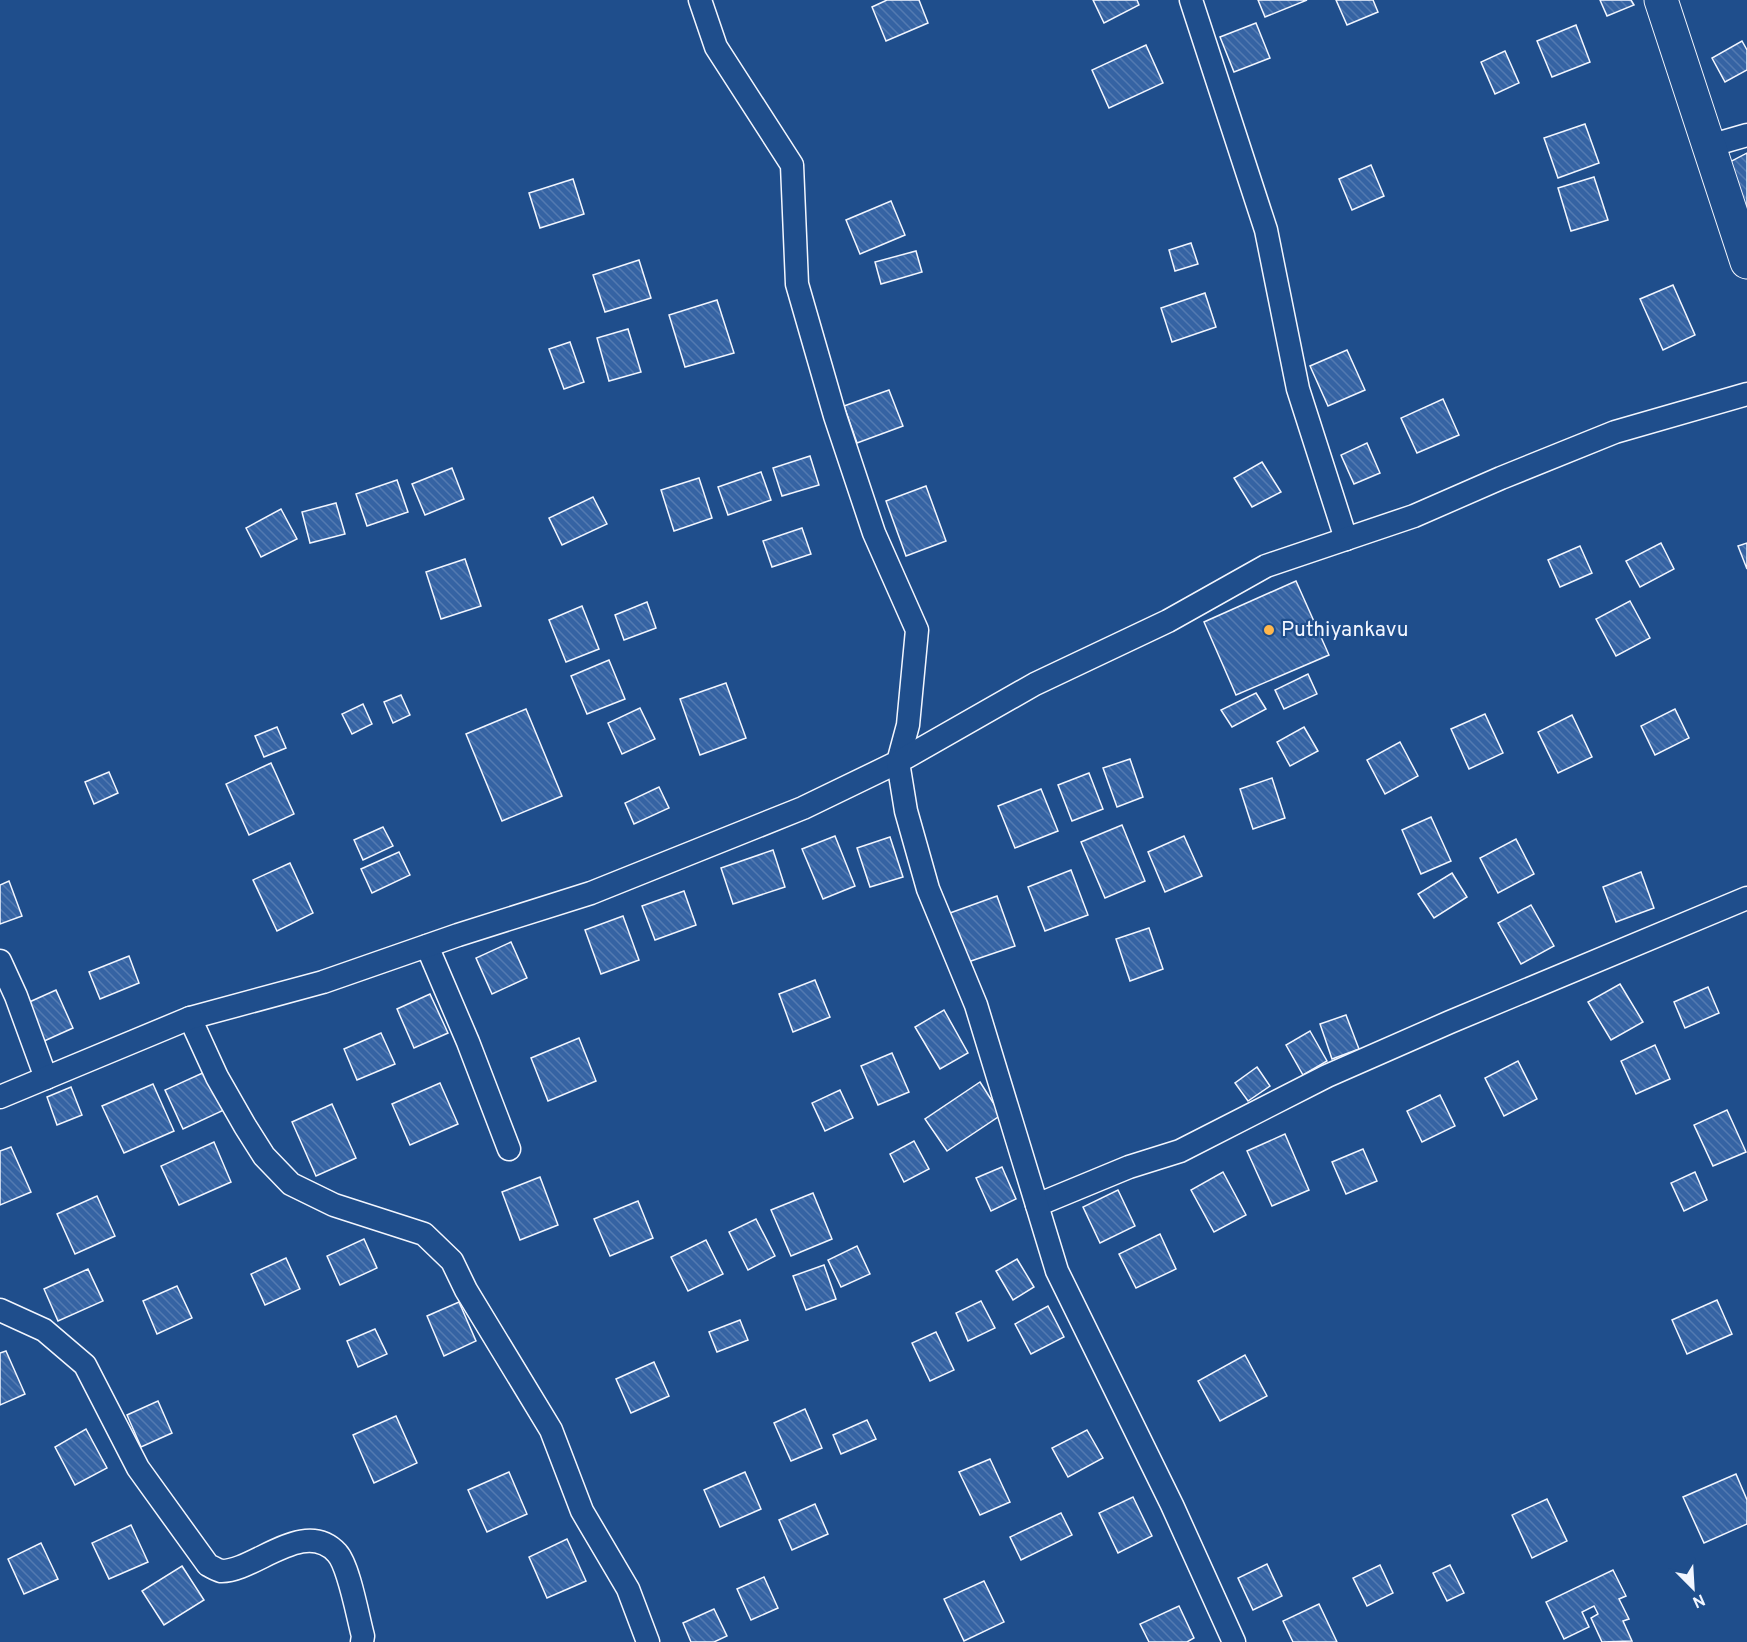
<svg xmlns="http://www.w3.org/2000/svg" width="1747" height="1642" viewBox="0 0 1747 1642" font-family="Overpass,sans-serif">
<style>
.building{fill:url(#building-back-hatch);stroke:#f2f6ff;stroke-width:1.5}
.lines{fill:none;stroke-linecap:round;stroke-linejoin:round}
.street-casing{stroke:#f2f6ff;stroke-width:25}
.secondary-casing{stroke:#f2f6ff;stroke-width:35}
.street{stroke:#1f4e8c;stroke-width:22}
.secondary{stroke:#1f4e8c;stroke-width:33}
.poi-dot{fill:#ffb74d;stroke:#1f4e8c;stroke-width:2}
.labels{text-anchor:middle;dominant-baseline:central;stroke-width:4.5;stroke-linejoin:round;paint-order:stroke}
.poi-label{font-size:21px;fill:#f2f6ff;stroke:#1f4e8c;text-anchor:start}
</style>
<defs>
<pattern id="building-back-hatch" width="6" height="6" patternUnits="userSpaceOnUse" patternTransform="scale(1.5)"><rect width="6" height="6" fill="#3563a3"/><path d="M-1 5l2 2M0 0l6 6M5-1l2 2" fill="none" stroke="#537ab1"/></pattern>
</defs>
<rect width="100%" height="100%" fill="#1f4e8c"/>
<g class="building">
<polygon points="887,0 919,0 928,23 886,41 872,7"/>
<polygon points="1093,0 1137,0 1139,5 1104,23"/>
<polygon points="1258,0 1307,0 1265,17"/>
<polygon points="1336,0 1373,0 1378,12 1347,25"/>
<polygon points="1600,0 1631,0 1634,5 1607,16"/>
<polygon points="1256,23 1270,58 1234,72 1220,37"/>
<polygon points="1576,25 1590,62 1552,77 1537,41"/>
<polygon points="1742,41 1747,50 1747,70 1725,82 1712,58"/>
<polygon points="1146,45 1163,83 1109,108 1092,70"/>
<polygon points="1505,51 1519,83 1495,94 1481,62"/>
<polygon points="1585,124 1599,163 1558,178 1544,138"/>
<polygon points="1747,153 1747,221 1722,166"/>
<polygon points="1371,165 1384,196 1352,210 1339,179"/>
<polygon points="1594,177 1608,220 1571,231 1558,188"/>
<polygon points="573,179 584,214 540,228 529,193"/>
<polygon points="891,201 905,235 860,254 846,220"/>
<polygon points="1191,243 1198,264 1175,271 1169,250"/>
<polygon points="916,251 922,272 881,284 875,262"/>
<polygon points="639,260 651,298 605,312 593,275"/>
<polygon points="1673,285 1695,335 1663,350 1640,299"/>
<polygon points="1205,293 1216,327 1172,342 1161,308"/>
<polygon points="717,300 734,353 685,367 669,315"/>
<polygon points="628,329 641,372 609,381 597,338"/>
<polygon points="570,342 584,382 564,389 549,349"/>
<polygon points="1347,350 1365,390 1328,406 1310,366"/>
<polygon points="889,390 903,426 857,443 844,406"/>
<polygon points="1443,399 1459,435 1417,453 1401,418"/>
<polygon points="1367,443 1380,473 1354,484 1341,455"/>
<polygon points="810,456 819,485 782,496 773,468"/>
<polygon points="1262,462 1281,492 1252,507 1234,478"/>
<polygon points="452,468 464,499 425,515 412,484"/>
<polygon points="761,472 771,500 728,515 718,487"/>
<polygon points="699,478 712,518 674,531 661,490"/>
<polygon points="397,480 408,512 367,526 356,494"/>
<polygon points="926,486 946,541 906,556 886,501"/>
<polygon points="593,497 607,524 562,545 549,518"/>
<polygon points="336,503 345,534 310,543 302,512"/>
<polygon points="281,509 297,539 261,557 246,528"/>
<polygon points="802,528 811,554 772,567 763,541"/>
<polygon points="1661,543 1674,569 1640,587 1626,561"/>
<polygon points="1747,543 1747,569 1738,546"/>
<polygon points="1580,546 1592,573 1560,587 1548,560"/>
<polygon points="465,559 481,606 441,619 426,572"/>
<polygon points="1296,581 1329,655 1236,695 1204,622"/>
<polygon points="1630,601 1650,638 1616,656 1596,619"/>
<polygon points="647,602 656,628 624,640 615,615"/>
<polygon points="582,606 599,649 566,662 549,620"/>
<polygon points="609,660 625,699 587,714 571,676"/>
<polygon points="1308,674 1317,694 1284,709 1275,690"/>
<polygon points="726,683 746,738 700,755 680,699"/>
<polygon points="1256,693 1266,709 1232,727 1221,710"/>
<polygon points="401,695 410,715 393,723 384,702"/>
<polygon points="363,704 372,724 352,734 342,714"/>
<polygon points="640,708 655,739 622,754 608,723"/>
<polygon points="526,709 562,796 502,821 466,734"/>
<polygon points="1675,709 1689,738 1655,755 1641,726"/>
<polygon points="1485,714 1503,753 1469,769 1451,729"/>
<polygon points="1572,715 1592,757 1558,773 1538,732"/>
<polygon points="277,727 286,748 264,757 255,736"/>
<polygon points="1304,727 1318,751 1290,766 1277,742"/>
<polygon points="1400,742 1418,776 1385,794 1367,760"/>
<polygon points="1130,759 1143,797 1117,807 1103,768"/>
<polygon points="271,763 294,814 249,835 226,784"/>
<polygon points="109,772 118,793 94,804 85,782"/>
<polygon points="1089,773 1103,809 1072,821 1058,785"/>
<polygon points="1272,778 1285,818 1253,829 1240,789"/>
<polygon points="659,787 669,808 634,824 625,803"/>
<polygon points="1041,789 1058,831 1015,848 998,806"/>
<polygon points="1431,817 1451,861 1421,874 1402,830"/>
<polygon points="1122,825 1145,881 1105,898 1081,842"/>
<polygon points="383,827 393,846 363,860 354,840"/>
<polygon points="835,836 855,886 823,899 802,849"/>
<polygon points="1184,836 1202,876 1165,892 1148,852"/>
<polygon points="890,837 903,877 870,887 857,848"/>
<polygon points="1516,839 1534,874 1498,893 1480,858"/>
<polygon points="773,850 785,887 733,904 721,868"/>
<polygon points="399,852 410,875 372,893 361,869"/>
<polygon points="290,863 313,913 277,931 253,880"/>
<polygon points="1071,870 1088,915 1045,931 1028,887"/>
<polygon points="1641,872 1654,908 1616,922 1603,887"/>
<polygon points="1452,873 1467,897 1434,918 1418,894"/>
<polygon points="9,881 22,916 0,924 0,885"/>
<polygon points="684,891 696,925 655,940 642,906"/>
<polygon points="997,896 1015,946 968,962 950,913"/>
<polygon points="1531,905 1554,946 1521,964 1498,923"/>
<polygon points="623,916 639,960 601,974 585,930"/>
<polygon points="1149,928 1163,969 1130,981 1116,939"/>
<polygon points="511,942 527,978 492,994 476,958"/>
<polygon points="129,956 139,983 100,999 89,972"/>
<polygon points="815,980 830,1017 793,1032 779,994"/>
<polygon points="1620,984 1643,1022 1611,1040 1588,1002"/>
<polygon points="1708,987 1719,1013 1685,1028 1674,1002"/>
<polygon points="56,990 73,1028 42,1042 25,1004"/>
<polygon points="430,994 448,1033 414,1048 397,1009"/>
<polygon points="944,1010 968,1053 940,1069 915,1027"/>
<polygon points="1346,1015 1359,1049 1332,1059 1320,1024"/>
<polygon points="1310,1031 1327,1061 1303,1075 1286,1045"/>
<polygon points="381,1033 395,1064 357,1080 344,1049"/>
<polygon points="579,1038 596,1081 548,1101 531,1058"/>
<polygon points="1655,1045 1670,1079 1636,1094 1621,1061"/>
<polygon points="892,1053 909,1092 878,1105 861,1066"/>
<polygon points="1518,1061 1537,1099 1504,1116 1485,1078"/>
<polygon points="1257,1067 1270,1086 1248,1101 1235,1083"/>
<polygon points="207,1071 224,1110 183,1129 165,1090"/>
<polygon points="980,1082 1001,1115 947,1151 925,1119"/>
<polygon points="440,1083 458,1124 410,1145 392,1104"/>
<polygon points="153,1084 174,1131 124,1153 102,1106"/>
<polygon points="71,1087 82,1115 57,1125 47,1097"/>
<polygon points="840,1090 853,1118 825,1131 812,1103"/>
<polygon points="1440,1095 1455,1126 1422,1142 1407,1111"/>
<polygon points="332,1104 356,1158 316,1176 292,1122"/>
<polygon points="1727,1110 1746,1152 1713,1166 1694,1125"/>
<polygon points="1285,1134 1309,1190 1272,1206 1247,1151"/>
<polygon points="914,1141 929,1169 904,1182 890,1154"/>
<polygon points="214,1142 231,1182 179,1205 161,1166"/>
<polygon points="11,1147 31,1192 0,1205 0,1151"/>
<polygon points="1363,1149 1377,1181 1346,1194 1332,1162"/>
<polygon points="1002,1167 1016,1199 991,1211 976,1178"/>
<polygon points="1223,1172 1246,1215 1214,1232 1191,1190"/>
<polygon points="1695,1172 1707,1200 1684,1211 1671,1183"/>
<polygon points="540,1177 558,1225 520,1240 502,1192"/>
<polygon points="1118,1190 1135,1226 1100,1243 1083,1207"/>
<polygon points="813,1193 832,1239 791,1256 771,1210"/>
<polygon points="97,1196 115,1236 75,1254 57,1214"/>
<polygon points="638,1201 653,1238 610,1256 594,1219"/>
<polygon points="756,1219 775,1256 748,1270 729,1232"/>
<polygon points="1160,1234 1176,1269 1136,1288 1119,1254"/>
<polygon points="364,1239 377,1268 340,1285 327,1256"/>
<polygon points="706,1240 723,1274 688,1291 671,1257"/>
<polygon points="857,1246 870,1274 841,1287 828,1260"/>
<polygon points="286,1258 300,1289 265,1305 251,1274"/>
<polygon points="1017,1259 1034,1287 1013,1300 996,1271"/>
<polygon points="824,1265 836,1299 806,1310 793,1276"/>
<polygon points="88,1269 103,1301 58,1321 44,1289"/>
<polygon points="177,1286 192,1318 157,1334 143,1301"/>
<polygon points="1717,1300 1732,1334 1687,1354 1672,1320"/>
<polygon points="981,1301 995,1328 968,1341 956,1313"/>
<polygon points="459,1302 476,1341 444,1356 427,1316"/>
<polygon points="1048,1306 1064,1337 1031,1354 1015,1324"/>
<polygon points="740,1320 748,1340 717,1352 709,1332"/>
<polygon points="375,1329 387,1354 358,1367 347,1341"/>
<polygon points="936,1332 954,1370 930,1381 912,1343"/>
<polygon points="6,1351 25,1394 0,1405 0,1353"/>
<polygon points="1245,1355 1267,1396 1220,1421 1198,1381"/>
<polygon points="654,1362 669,1396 631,1413 616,1379"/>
<polygon points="158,1401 172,1433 141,1447 127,1415"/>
<polygon points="805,1409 822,1448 791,1461 774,1423"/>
<polygon points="396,1416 417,1463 374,1483 353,1435"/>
<polygon points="867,1420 876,1439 841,1454 833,1435"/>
<polygon points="86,1429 107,1468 75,1485 55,1447"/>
<polygon points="1087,1430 1103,1458 1068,1477 1052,1448"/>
<polygon points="990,1459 1010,1502 980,1515 959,1472"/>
<polygon points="509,1472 527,1514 487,1532 468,1490"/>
<polygon points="745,1472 761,1509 720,1527 704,1490"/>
<polygon points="1736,1474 1747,1500 1747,1524 1704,1543 1683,1497"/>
<polygon points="1133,1497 1152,1536 1118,1553 1099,1513"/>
<polygon points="1547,1499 1567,1541 1532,1558 1512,1515"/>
<polygon points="815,1504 828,1534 792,1550 779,1520"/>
<polygon points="1061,1513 1072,1535 1021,1560 1010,1537"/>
<polygon points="131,1525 148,1562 109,1579 92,1543"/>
<polygon points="567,1539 586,1581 547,1598 529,1557"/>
<polygon points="41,1543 58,1579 24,1594 8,1559"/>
<polygon points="1267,1564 1282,1596 1253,1610 1238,1578"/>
<polygon points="1380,1565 1393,1593 1367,1606 1353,1578"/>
<polygon points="1450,1565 1464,1593 1447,1601 1433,1573"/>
<polygon points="182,1566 204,1600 164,1625 142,1591"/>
<polygon points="1613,1570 1626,1596 1619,1599 1629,1619 1623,1621 1632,1641 1602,1642 1591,1618 1598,1614 1594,1606 1582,1612 1589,1627 1564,1639 1546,1602"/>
<polygon points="764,1577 778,1608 751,1620 737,1589"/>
<polygon points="984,1581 1004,1622 964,1641 944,1599"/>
<polygon points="1319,1604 1337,1642 1293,1642 1283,1621"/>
<polygon points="1179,1606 1194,1638 1187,1642 1149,1642 1140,1624"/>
<polygon points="714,1609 727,1636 714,1642 691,1642 683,1623"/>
</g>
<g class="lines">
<g class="street-casing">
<g id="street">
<polyline points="1191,0 1266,230 1298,389 1346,539"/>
<polyline points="1709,146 1747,135"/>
<polyline points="427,946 468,1042 509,1149"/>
<polyline points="0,961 16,996 46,1078"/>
<polyline points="190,1018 217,1077 245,1126 264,1156 291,1184 334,1205 424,1234 452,1261 466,1290 551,1430 582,1511 628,1589 648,1642"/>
<polyline points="0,1097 190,1018 323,982 458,935 591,893 803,808 898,762 908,725 917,630 874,533 835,416 797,284 792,165 716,47 700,0"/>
<polyline points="1037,1205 1129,1167 1180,1151 1327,1076 1450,1022 1747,898"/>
<path d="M0 1310 44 1330 85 1365 138 1468 208 1565C212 1567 217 1570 221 1571 254 1572 304 1517 337 1553 349 1566 358 1618 363 1636L362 1642"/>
<polyline points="1234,1642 1172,1505 1057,1271 976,1005 928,889 906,811 898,762 1035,684 1168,621 1266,566 1414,516 1501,478 1615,432 1747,394"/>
</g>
</g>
<g class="secondary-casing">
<polyline id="secondary" points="1661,0 1747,262"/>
</g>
<use href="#street" class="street"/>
<use href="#secondary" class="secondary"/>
</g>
<circle class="poi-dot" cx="1269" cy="630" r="6"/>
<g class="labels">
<g class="poi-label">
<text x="1281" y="630">Puthiyankavu</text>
</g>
</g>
<g transform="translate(1693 1588) rotate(156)" stroke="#1f4e8c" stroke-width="4.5" paint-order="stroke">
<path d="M0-4.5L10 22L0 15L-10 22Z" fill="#f2f6ff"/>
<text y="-9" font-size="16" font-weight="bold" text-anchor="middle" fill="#f2f6ff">N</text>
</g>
</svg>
